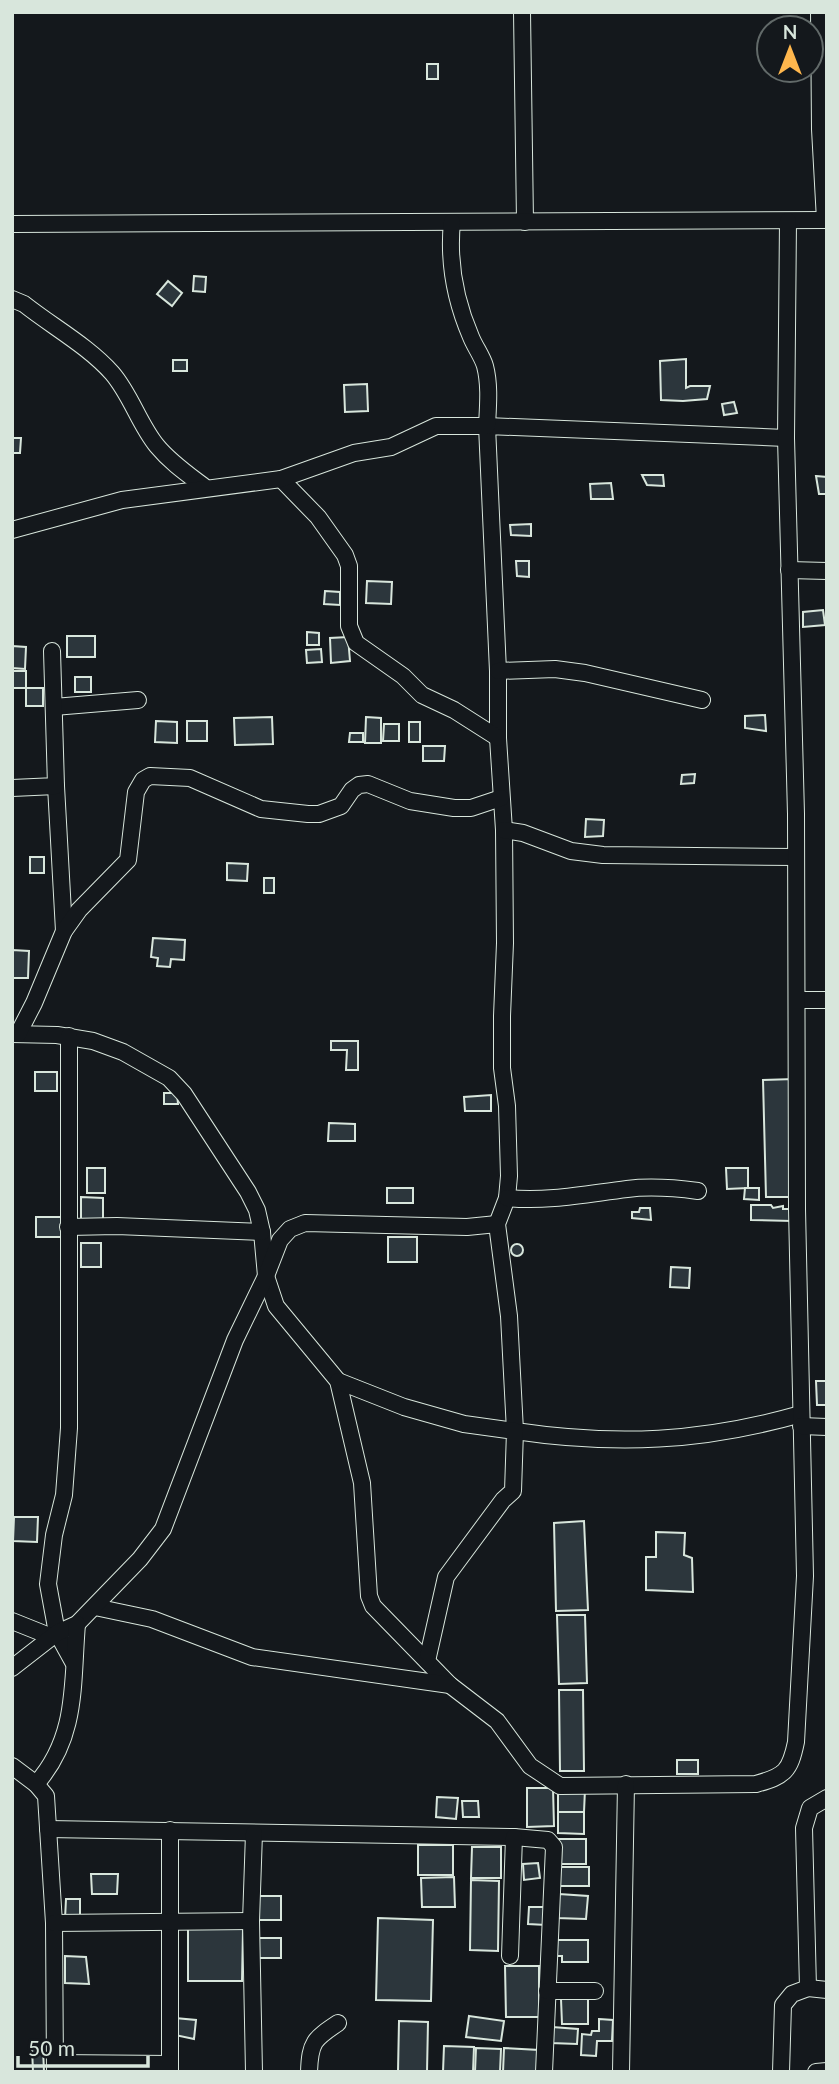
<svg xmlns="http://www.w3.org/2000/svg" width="839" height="2084" viewBox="0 0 839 2084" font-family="Lato,sans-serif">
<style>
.building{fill:#2c363c;stroke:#d8e6dc;stroke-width:2}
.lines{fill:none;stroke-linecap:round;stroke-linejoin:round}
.minor-casing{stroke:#d8e6dc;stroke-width:18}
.minor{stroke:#14181c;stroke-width:16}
</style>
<rect width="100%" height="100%" fill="#14181c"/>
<g class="building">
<rect x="427" y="64" width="11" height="15"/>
<polygon points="194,276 206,277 205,292 193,291"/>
<polygon points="168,281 182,293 172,306 157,294"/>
<polygon points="686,359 686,388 690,386 710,386 707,399 683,401 661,400 660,361"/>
<rect x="173" y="360" width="14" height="11"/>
<polygon points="367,384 368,411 345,412 344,385"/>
<polygon points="734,402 737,413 724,415 722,404"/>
<polygon points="12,438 21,438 20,453 13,453 12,461"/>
<polygon points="642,475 663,475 664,486 647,485"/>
<polygon points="816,476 827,477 827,494 819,494"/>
<polygon points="611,483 613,499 591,499 590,484"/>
<polygon points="531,524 531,536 511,535 510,525"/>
<polygon points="516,561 529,561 529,577 517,576"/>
<polygon points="367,581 392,582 391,604 366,603"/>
<polygon points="325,591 340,592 340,605 324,604"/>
<polygon points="823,610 825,625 803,627 803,612"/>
<polygon points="307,632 319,633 319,645 307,645"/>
<rect x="67" y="636" width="28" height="21"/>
<polygon points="348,637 350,661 331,663 330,638"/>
<polygon points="12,646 26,647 25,669 12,668"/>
<polygon points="321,649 322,662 307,663 306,650"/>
<rect x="12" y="671" width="14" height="17"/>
<rect x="75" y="677" width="16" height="15"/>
<rect x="26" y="688" width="17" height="18"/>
<polygon points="765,715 766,731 745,728 745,716"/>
<polygon points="272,717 273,744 235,745 234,718"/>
<polygon points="366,717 381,718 381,743 365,743"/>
<polygon points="156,721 177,722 177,743 155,742"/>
<rect x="187" y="721" width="20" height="20"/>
<rect x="409" y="722" width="11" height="20"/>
<polygon points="384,724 399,724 399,741 383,741"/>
<polygon points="350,733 363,733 363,742 349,742"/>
<polygon points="423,746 445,746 444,761 423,761"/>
<polygon points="695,774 694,783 681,784 682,775"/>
<polygon points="586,819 604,820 603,836 585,837"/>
<rect x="30" y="857" width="14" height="16"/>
<polygon points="227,863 248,864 247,881 227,880"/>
<rect x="264" y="878" width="10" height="15"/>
<polygon points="153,938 185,940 184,960 171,959 170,967 157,966 158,958 151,957"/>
<polygon points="12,950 29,951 28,978 12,978"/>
<polygon points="331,1041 358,1041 358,1070 346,1070 347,1050 331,1050"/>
<rect x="35" y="1072" width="22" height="19"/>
<polygon points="794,1079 797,1197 766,1197 763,1080"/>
<polygon points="164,1093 177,1093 178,1104 164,1104"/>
<polygon points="491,1095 491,1111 465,1111 464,1097"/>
<polygon points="329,1123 355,1124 355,1141 328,1141"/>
<rect x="87" y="1168" width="18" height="25"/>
<polygon points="726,1168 748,1168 748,1188 727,1189"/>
<rect x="387" y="1188" width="26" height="15"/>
<polygon points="745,1188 759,1188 759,1200 744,1199"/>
<polygon points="81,1197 103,1198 103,1221 81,1221"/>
<polygon points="751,1205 771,1205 773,1208 783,1206 783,1209 792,1209 792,1221 751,1220"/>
<polygon points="640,1208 650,1208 651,1220 632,1218 632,1212 639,1212"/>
<rect x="36" y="1217" width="25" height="20"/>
<rect x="388" y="1237" width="29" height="25"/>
<rect x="81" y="1243" width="20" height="24"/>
<circle cx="517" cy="1250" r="6"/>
<polygon points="671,1267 690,1268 689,1288 670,1287"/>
<polygon points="816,1381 827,1381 827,1405 817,1405"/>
<polygon points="14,1517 38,1517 37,1542 13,1541"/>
<polygon points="584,1521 588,1610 556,1611 554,1523"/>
<polygon points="656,1532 685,1533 684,1555 692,1558 693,1592 646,1590 646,1557 656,1557"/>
<polygon points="557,1615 585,1615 587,1683 559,1684"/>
<polygon points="559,1690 583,1690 584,1771 560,1771"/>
<rect x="677" y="1760" width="21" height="14"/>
<polygon points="527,1788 553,1788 554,1826 527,1827"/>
<polygon points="558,1789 585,1789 584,1812 558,1812"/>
<polygon points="437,1797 458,1798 456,1819 436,1817"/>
<polygon points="462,1801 478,1801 479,1817 463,1817"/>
<polygon points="558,1812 584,1812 584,1834 558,1833"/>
<rect x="558" y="1839" width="28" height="25"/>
<rect x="418" y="1845" width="35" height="30"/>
<polygon points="472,1847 501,1847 501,1878 471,1878"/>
<polygon points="538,1863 540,1878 524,1880 523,1864"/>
<rect x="558" y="1867" width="31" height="19"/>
<polygon points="91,1874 118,1874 117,1894 92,1894"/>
<polygon points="454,1877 455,1907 422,1907 421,1878"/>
<polygon points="471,1880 499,1881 498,1951 470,1950"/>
<polygon points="559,1894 588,1896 586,1919 557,1918"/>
<rect x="257" y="1896" width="24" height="24"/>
<polygon points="66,1899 80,1899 80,1919 65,1919"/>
<polygon points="529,1907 547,1907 546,1925 528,1924"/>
<polygon points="378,1918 433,1920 431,2001 376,2000"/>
<polygon points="188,1928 243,1929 242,1981 188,1981"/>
<rect x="254" y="1938" width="27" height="20"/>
<polygon points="554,1940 588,1940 588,1962 562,1962 562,1956 554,1956"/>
<polygon points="65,1956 86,1957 89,1984 65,1983"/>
<polygon points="505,1966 539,1966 539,2017 506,2017"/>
<polygon points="588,1998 588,2024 562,2024 561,1999"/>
<polygon points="469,2016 504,2021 501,2041 466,2037"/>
<polygon points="175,2018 196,2020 194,2039 175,2035"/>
<polygon points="599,2019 613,2020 612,2041 597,2041 596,2056 581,2055 582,2034 591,2035 592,2031 599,2031"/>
<polygon points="399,2021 428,2022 427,2072 398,2072"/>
<polygon points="552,2027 578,2029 577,2044 551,2043"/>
<polygon points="444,2046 474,2047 473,2072 443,2072"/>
<polygon points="32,2048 43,2048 44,2072 33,2072"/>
<polygon points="476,2048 501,2049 500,2072 475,2072"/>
<polygon points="504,2048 539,2050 537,2072 503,2072"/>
</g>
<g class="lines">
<g class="minor-casing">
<g id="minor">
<polyline points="522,12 525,222"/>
<polyline points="819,12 820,129 825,220"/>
<polyline points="12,224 827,220"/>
<path d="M12 299 24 304C53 327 88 346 112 373 131 395 139 424 157 446 171 463 189 475 206 488"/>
<path d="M786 438 487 426 498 671V738L504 830 505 943 502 1016V1068L507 1106 509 1176 507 1198 497 1224 509 1316 515 1431C616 1446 702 1442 801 1414"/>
<polyline points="281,479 318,517 345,555 349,566 349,626 356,643 403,676 422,695 454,710 498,738"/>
<path d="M12 530 122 500 281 479 354 453 391 447 436 426H487C488 406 490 385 485 366 482 356 475 347 471 337 455 300 448 262 452 222"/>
<polyline points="789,570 827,571"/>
<polyline points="498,671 555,669 585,673 702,700"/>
<polyline points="54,707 138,700"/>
<polyline points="56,786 64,931"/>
<polyline points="12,788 56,786 52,651"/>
<polyline points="504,830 523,833 571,851 603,855 796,857"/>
<polyline points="798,1000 827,1000"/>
<path d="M12 1034 57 1035 93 1041 123 1052 169 1078 184 1094 248 1192 257 1210 262 1232 266 1276 276 1306 338 1381 362 1483 369 1596 373 1606 450 1685 497 1721 530 1766 560 1786 756 1784C785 1776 790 1771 796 1742L805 1576 797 1209 796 814 786 438 788 221"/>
<polyline points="18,1034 34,1003 64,931 79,910 128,860 136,792 143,780 150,776 190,778 261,809 308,814 319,814 341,806 352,790 359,785 368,784 410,801 454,808 471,808 501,798"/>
<polyline points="69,1036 69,1428 64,1495 54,1535 48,1584 57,1633 73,1662"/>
<path d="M507 1198C548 1202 586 1194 627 1189 651 1186 675 1188 698 1191"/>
<polyline points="68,1227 117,1226 262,1232"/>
<polyline points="338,1381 404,1407 464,1424 515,1431 513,1491 503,1500 446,1577 427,1661"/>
<polyline points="801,1426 827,1427"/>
<polyline points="95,1607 152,1619 252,1657 450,1685"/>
<polyline points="12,1621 52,1637"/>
<polyline points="12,1668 57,1633 77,1624 140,1559 163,1529 235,1340 266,1276 280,1240 290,1229 305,1223 467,1227 497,1224"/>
<polyline points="12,1766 36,1784 46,1796 54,1923 55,2072"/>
<path d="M36 1784C78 1737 72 1683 77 1624"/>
<polyline points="48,1829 514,1837 548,1840 554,1847 544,2072"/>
<polyline points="170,1830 170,2072"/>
<polyline points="254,1833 251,1921 254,2072"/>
<polyline points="54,1923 251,1921"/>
<polyline points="510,1956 514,1837"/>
<polyline points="808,1988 827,1990"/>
<polyline points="547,1991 595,1991"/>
<polyline points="55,2063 170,2064"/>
<path d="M309 2072C310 2042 314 2039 338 2023"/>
<polyline points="621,2072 626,1784"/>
<polyline points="781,2072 783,2005 792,1994 808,1988 804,1828 810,1808 827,1798"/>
<polyline points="816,2072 827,2071"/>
</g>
</g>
<use href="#minor" class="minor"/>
</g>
<rect width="839" height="2084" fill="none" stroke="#d8e6dc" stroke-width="28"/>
<g transform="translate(790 49)"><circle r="33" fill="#14181c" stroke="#626a69" stroke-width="2"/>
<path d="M0-5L12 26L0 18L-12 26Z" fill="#ffb74d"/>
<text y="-10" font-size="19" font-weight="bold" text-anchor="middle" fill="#d8e6dc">N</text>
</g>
<path d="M18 2056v10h130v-10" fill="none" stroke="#d8e6dc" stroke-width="3.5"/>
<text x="28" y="2056" font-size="21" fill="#d8e6dc" stroke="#14181c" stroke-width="5" paint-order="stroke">50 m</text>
</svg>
